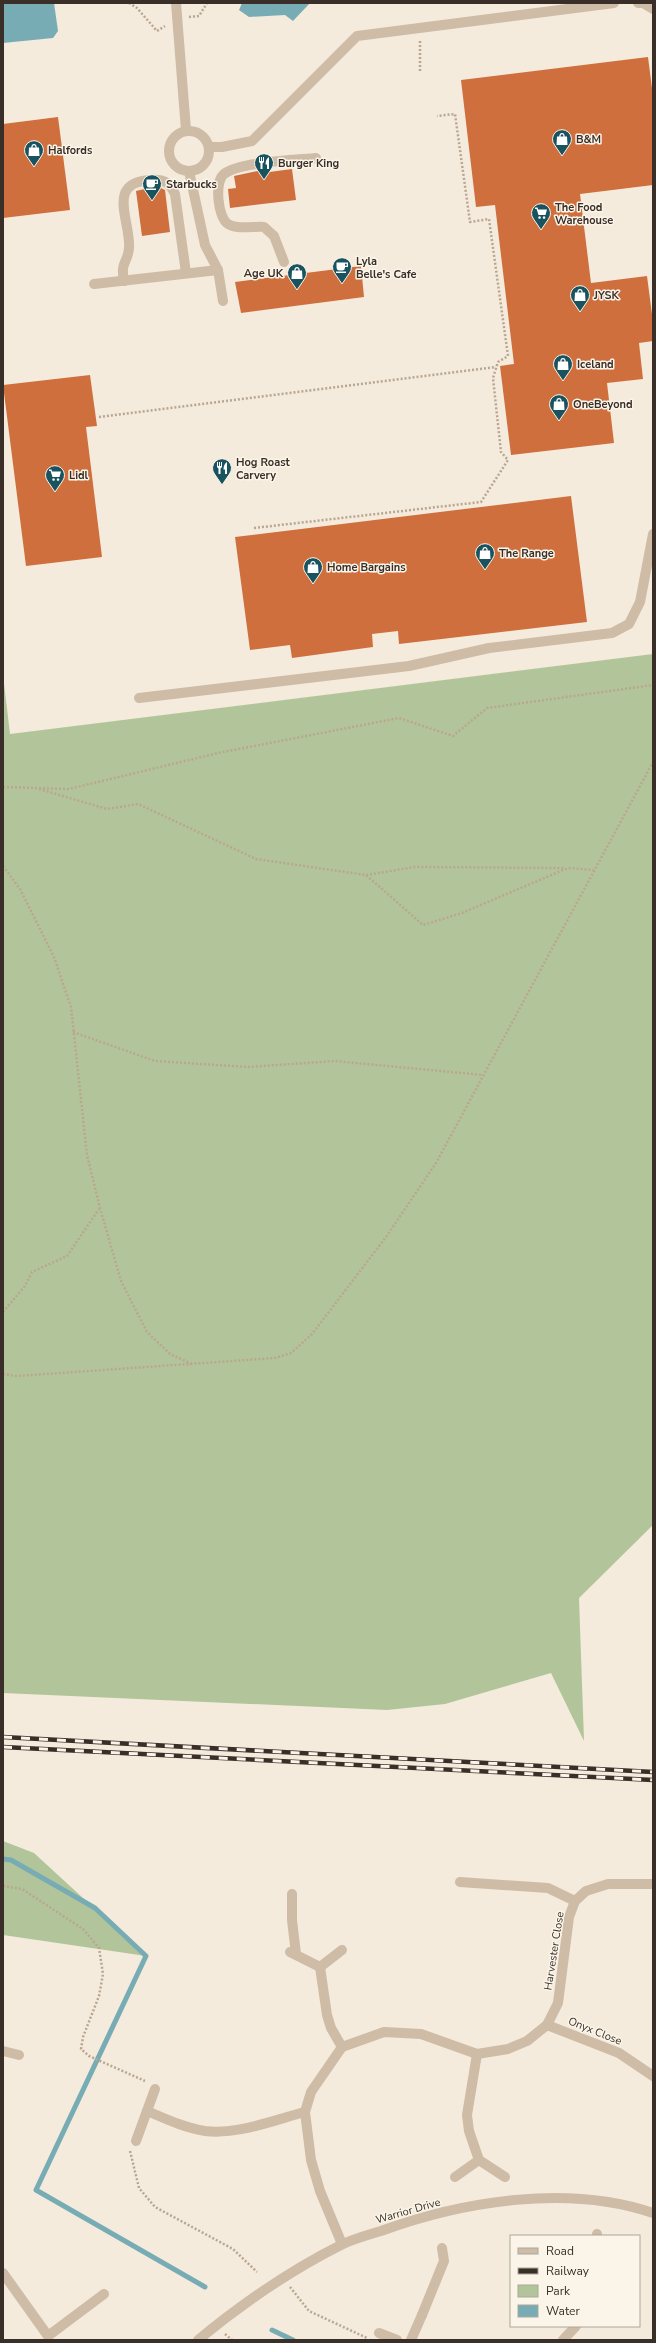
<svg xmlns="http://www.w3.org/2000/svg" width="656" height="2343" viewBox="0 0 656 2343" font-family="'Nunito Sans',sans-serif">
<style>
.green{fill:#b2c59a}
.water{fill:#78acb4}
.lines{fill:none;stroke-linecap:round;stroke-linejoin:round}
.stream{stroke:#78acb4;stroke-width:5}
.building{fill:#d06f3e}
.path{stroke:#baa690;stroke-width:2.5;stroke-dasharray:2 2;stroke-linecap:butt}
.service{stroke:#cebca6;stroke-width:10}
.minor{stroke:#cebca6;stroke-width:10}
.rail-casing{stroke:#392f28;stroke-width:4.5}
.rail{stroke:#fbf5e9;stroke-width:3;stroke-dasharray:9;stroke-linecap:butt}
.labels{text-anchor:middle;dominant-baseline:central;stroke-width:3;stroke-linejoin:round;paint-order:stroke}
.poi-label{font-size:11px;font-weight:bold;fill:#392f28;stroke:#fbf5e9;text-anchor:start}
.street-label{font-size:11px;fill:#392f28;stroke:#fbf5e9}
</style>
<rect width="100%" height="100%" fill="#f4ebdc"/>
<g class="green">
<polygon points="653,654 653,1525 579,1598 584,1741 551,1673 445,1704 387,1710 3,1693 3,675 10,734"/>
<polygon points="3,1841 34,1853 146,1956 3,1935"/>
</g>
<g class="water">
<polygon points="3,3 54,3 58,31 53,38 3,43"/>
<polygon points="242,3 310,3 293,21 285,15 249,17 239,10"/>
</g>
<g class="lines">
<g class="stream">
<polyline points="3,1859 11,1860 95,1908 146,1956 36,2190 205,2287"/>
<polyline points="272,2330 293,2340"/>
</g>
</g>
<g class="building">
<polygon points="648,57 653,96 653,185 580,194 591,283 647,276 653,322 653,341 639,343 643,379 607,383 614,443 511,455 500,366 514,364 495,205 476,207 461,80"/>
<polygon points="58,117 70,210 3,218 3,124"/>
<polygon points="292,169 296,200 230,208 228,189 236,188 234,176 262,170 262,173"/>
<polygon points="157,186 165,190 170,232 142,236 136,191"/>
<polygon points="361,266 364,297 241,313 235,282"/>
<polygon points="90,375 97,426 86,427 102,557 26,566 3,385"/>
<polygon points="571,496 587,622 399,644 398,631 372,634 373,647 292,658 290,645 250,650 235,537"/>
</g>
<g class="lines">
<g class="path">
<polyline points="129,3 137,8 157,31 165,26"/>
<polyline points="189,17 199,16 207,3"/>
<polyline points="420,71 420,40"/>
<polyline points="99,417 496,367"/>
<polyline points="254,528 481,502 508,460 501,452 493,378 498,362 508,356 489,219 470,222 455,114 437,116"/>
<polyline points="3,787 69,789 218,753 399,718 453,736 487,708 653,685"/>
<polyline points="39,789 107,809 138,804 256,859 366,875 423,925 462,913 568,868 594,870"/>
<polyline points="3,866 20,889 54,957 71,1007 87,1155 100,1208 121,1281 147,1332 170,1354 192,1364"/>
<polyline points="366,875 415,867 565,868"/>
<polyline points="73,1032 155,1061 248,1067 335,1061 483,1075"/>
<polyline points="3,1312 25,1286 32,1272 67,1256 99,1209"/>
<polyline points="3,1374 17,1376 275,1358 291,1353 312,1334 386,1237 436,1163 653,762"/>
<polyline points="3,1886 22,1889 83,1929 99,1948 103,1974 99,1996 83,2037 81,2049 89,2056 145,2081"/>
<polyline points="130,2151 139,2188 155,2207 233,2249 257,2272"/>
<polyline points="290,2287 309,2311 367,2338"/>
<polyline points="225,2334 232,2340"/>
</g>
<g class="service">
<polyline points="638,3 643,3 653,9"/>
<path d="M284 262 274 236 264 227C254 226 238 230 228 224 218 218 214 182 224 174 239 162 295 160 316 158"/>
<path d="M124 281C120 261 128 263 129 248 131 221 105 182 151 180 164 179 169 182 175 194L186 273"/>
<polyline points="94,284 218,270"/>
<polyline points="139,698 409,666 489,648 612,633 629,624 640,602 653,534"/>
<polyline points="292,1894 292,1920 296,1954"/>
<polyline points="3,2051 19,2055"/>
<polyline points="422,2315 444,2261 442,2248"/>
<polyline points="48,2336 104,2294"/>
</g>
<g class="minor">
<polyline points="176,3 186,130"/>
<circle cx="189" cy="151" r="20"/>
<polyline points="209,147 222,147 252,141 357,36 614,3"/>
<polyline points="189,171 205,245 218,270 223,301"/>
<polyline points="460,1882 548,1888 575,1901"/>
<polyline points="290,1952 320,1967 342,1950"/>
<polyline points="320,1967 327,2015 331,2028 342,2047"/>
<polyline points="547,2025 619,2053 653,2076"/>
<polyline points="477,2054 467,2115 469,2131 479,2160 505,2177"/>
<path d="M147 2111C166 2119 185 2128 205 2131 238 2135 274 2120 305 2112"/>
<polyline points="136,2141 155,2089"/>
<polyline points="455,2177 479,2160"/>
<polyline points="597,2234 597,2236"/>
<polyline points="342,2244 320,2191 311,2160 305,2112 311,2092 342,2047 384,2032 421,2034 477,2054 508,2049 527,2041 547,2025 558,2003 569,1917 575,1901 586,1891 608,1884 653,1884"/>
<polyline points="3,2273 48,2336"/>
<polyline points="379,2333 397,2340"/>
<path d="M198 2340C243 2303 289 2271 341 2245 353 2239 368 2235 381 2231 463 2201 568 2184 653 2213"/>
<polyline points="411,2340 422,2315"/>
<polyline points="563,2340 576,2326"/>
</g>
<g class="rail-casing">
<g id="rail">
<polyline points="3,1737 653,1772"/>
<polyline points="3,1747 653,1780"/>
</g>
</g>
<use href="#rail" class="rail"/>
</g>
<defs>
<g id="shop-pin" transform="scale(1)"><path d="M0 17L-7.5 6A9.5 9.5 0 1 1 7.5 6Z" fill="#19535f" stroke="#fbf5e9"/><path d="M-5-2.5h2.3a2.7 3.5 0 0 1 5.4 0H5L5.5 6h-11ZM-1.5-2.5h3a1.5 2.3 0 0 0-3 0Z" fill="#fff"/></g>
<g id="restaurant-pin" transform="scale(1)"><path d="M0 17L-7.5 6A9.5 9.5 0 1 1 7.5 6Z" fill="#19535f" stroke="#fbf5e9"/><path d="M-5-6h1v4h1v-4h1v4h1v-4h1v5L-1.5 .5V6h-2V.5L-5-1ZM5-6V6H3V1.5H1.5Q1.5-4 5-6Z" fill="#fff"/></g>
<g id="cafe-pin" transform="scale(1)"><path d="M0 17L-7.5 6A9.5 9.5 0 1 1 7.5 6Z" fill="#19535f" stroke="#fbf5e9"/><path d="M-5.5-4.5H6V0H3Q3 3.5 0 3.5H-2.5Q-5.5 3.5-5.5 0ZM3-3.2v2h1.7v-2ZM-6 4.5H4V6H-6Z" fill="#fff"/></g>
<g id="supermarket-pin" transform="scale(1)"><path d="M0 17L-7.5 6A9.5 9.5 0 1 1 7.5 6Z" fill="#19535f" stroke="#fbf5e9"/><path d="M-6-5.5h2.5l.6 2H6L4.5 2H-2.5L-4.4-4H-6ZM-1.5 3.2a1.3 1.3 0 1 0 .1 0ZM3 3.2a1.3 1.3 0 1 0 .1 0Z" fill="#fff"/></g>
</defs>
<g fill-rule="evenodd">
<use href="#shop-pin" x="562" y="139"/>
<use href="#shop-pin" x="34" y="150"/>
<use href="#restaurant-pin" x="264" y="163"/>
<use href="#cafe-pin" x="152" y="184"/>
<use href="#supermarket-pin" x="541" y="213"/>
<use href="#cafe-pin" x="342" y="267"/>
<use href="#shop-pin" x="297" y="273"/>
<use href="#shop-pin" x="580" y="295"/>
<use href="#shop-pin" x="563" y="364"/>
<use href="#shop-pin" x="559" y="404"/>
<use href="#restaurant-pin" x="222" y="468"/>
<use href="#supermarket-pin" x="55" y="475"/>
<use href="#shop-pin" x="485" y="553"/>
<use href="#shop-pin" x="313" y="567"/>
</g>
<g class="labels">
<g class="poi-label">
<text x="576" y="139">B&amp;M</text>
<text x="48" y="150">Halfords</text>
<text x="278" y="163">Burger King</text>
<text x="166" y="184">Starbucks</text>
<text x="555" y="207">The Food<tspan x="555" dy="13">Warehouse</tspan></text>
<text x="356" y="261">Lyla<tspan x="356" dy="13">Belle's Cafe</tspan></text>
<text x="283" y="273" text-anchor="end">Age UK</text>
<text x="594" y="295">JYSK</text>
<text x="577" y="364">Iceland</text>
<text x="573" y="404">OneBeyond</text>
<text x="236" y="462">Hog Roast<tspan x="236" dy="13">Carvery</tspan></text>
<text x="69" y="475">Lidl</text>
<text x="499" y="553">The Range</text>
<text x="327" y="567">Home Bargains</text>
</g>
<g class="street-label">
<text transform="translate(554 1951) rotate(-81)">Harvester Close</text>
<text transform="translate(595 2031) rotate(22)">Onyx Close</text>
<text transform="translate(408 2211) rotate(-16)">Warrior Drive</text>
</g>
</g>
<rect width="656" height="2343" fill="none" stroke="#392f28" stroke-width="8"/>
<rect x="510" y="2235" width="130" height="92" fill="#fbf5e9" stroke="#ada69c"/>
<rect x="518" y="2248" width="20" height="6" fill="#cebca6" stroke="#ada69c"/>
<text x="546" y="2255" font-size="12" fill="#392f28">Road</text>
<rect x="518" y="2268" width="20" height="6" fill="#392f28" stroke="#ada69c"/>
<text x="546" y="2275" font-size="12" fill="#392f28">Railway</text>
<rect x="518" y="2285" width="20" height="12" fill="#b2c59a" stroke="#ada69c"/>
<text x="546" y="2295" font-size="12" fill="#392f28">Park</text>
<rect x="518" y="2305" width="20" height="12" fill="#78acb4" stroke="#ada69c"/>
<text x="546" y="2315" font-size="12" fill="#392f28">Water</text>
</svg>
